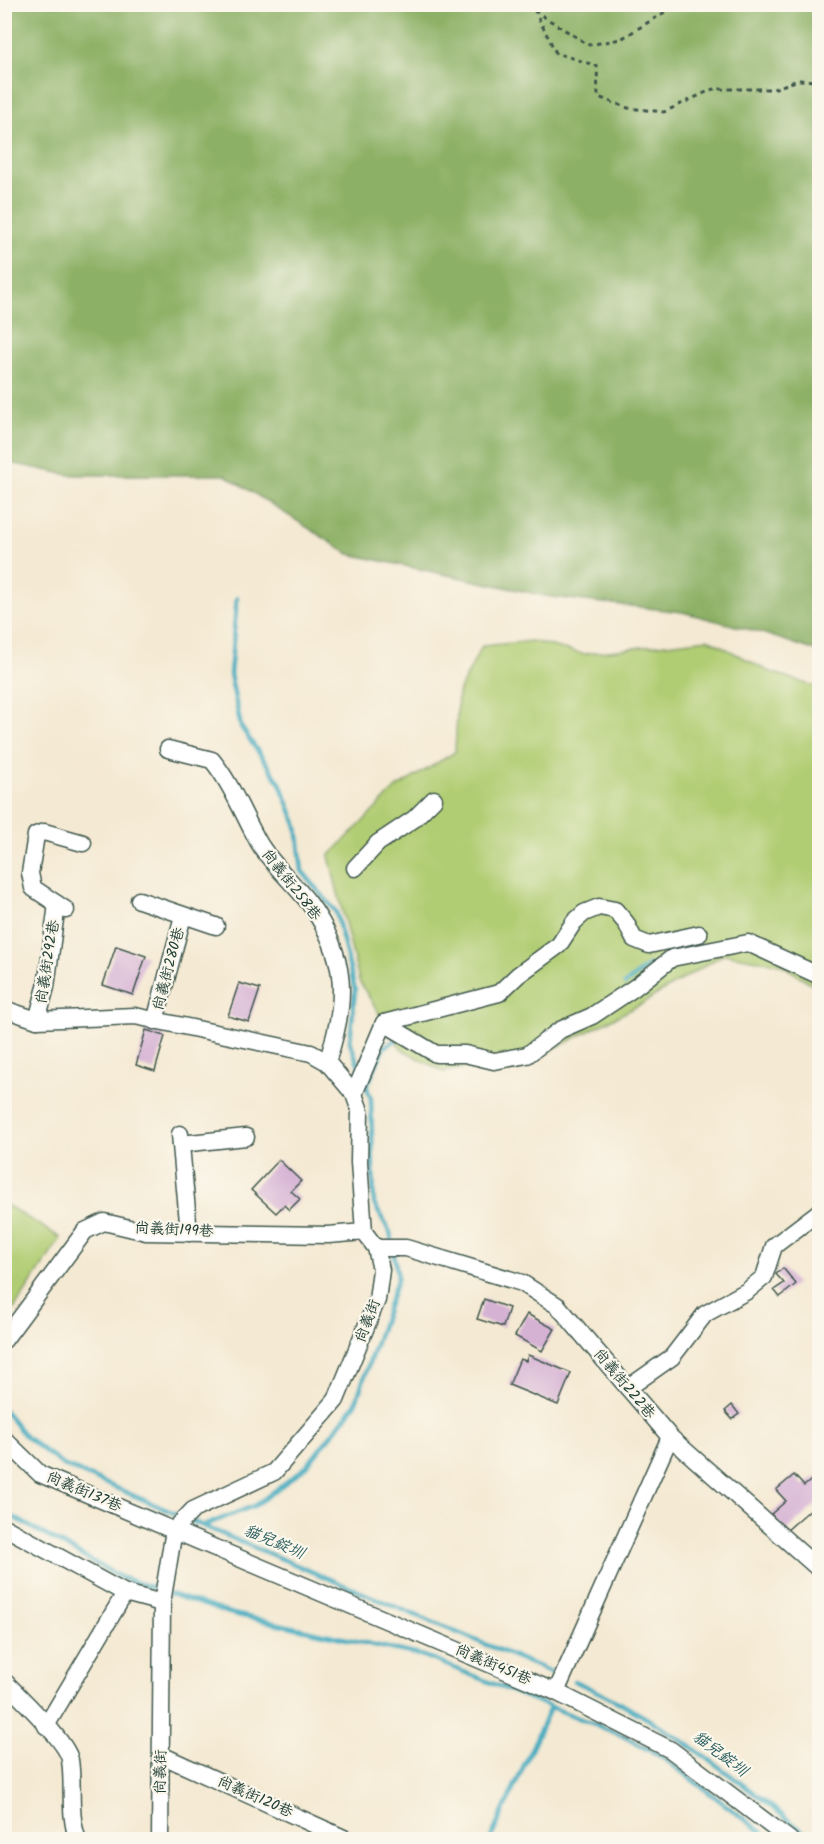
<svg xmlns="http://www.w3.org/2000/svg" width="824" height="1844" viewBox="0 0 824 1844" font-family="Kalam,'LXGW WenKai TC',sans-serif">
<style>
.green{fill:#b1cd73;stroke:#688554;stroke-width:1.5}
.forest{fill:#8cb065;stroke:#56764c;stroke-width:1.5}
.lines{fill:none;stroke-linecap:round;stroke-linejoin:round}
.stream{stroke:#40abc0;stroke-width:4.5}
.building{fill:#d5b1d4}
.minor-casing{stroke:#3f574c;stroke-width:19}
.path{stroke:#3f574c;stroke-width:3;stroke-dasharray:4.5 4.5;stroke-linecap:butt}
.minor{stroke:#fff;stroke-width:16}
.labels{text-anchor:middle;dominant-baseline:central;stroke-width:4.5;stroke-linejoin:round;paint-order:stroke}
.street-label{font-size:15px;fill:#1f3d34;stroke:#fbf7ec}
.water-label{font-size:16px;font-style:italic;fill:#295e5e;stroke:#fbf7ec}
</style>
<rect width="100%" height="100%" fill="#fbf7ec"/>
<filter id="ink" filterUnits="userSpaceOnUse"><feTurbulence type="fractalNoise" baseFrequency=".0167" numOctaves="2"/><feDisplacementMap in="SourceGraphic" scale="12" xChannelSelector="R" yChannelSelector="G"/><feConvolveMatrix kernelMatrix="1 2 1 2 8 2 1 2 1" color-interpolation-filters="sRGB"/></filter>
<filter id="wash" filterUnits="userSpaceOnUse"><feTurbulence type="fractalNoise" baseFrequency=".008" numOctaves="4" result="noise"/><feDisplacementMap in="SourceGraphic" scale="24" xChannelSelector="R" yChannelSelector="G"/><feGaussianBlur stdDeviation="1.35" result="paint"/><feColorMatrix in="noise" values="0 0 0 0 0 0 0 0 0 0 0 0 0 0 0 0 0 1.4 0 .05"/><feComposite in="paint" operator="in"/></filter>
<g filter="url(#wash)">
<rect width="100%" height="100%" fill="#f4e9d2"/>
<g class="green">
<polygon points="708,639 768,671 819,688 819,988 780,964 724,954 643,1003 548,1052 444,1072 401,1049 359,981 329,856 396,788 455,752 458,693 482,646 532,641 583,654"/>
<polygon points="5,1204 61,1238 14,1309 5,1305"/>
</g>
<polygon class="forest" points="4,5 819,5 819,652 759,632 682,612 551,597 349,554 225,475 69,475 5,462"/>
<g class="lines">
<g class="stream">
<polyline points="237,598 230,674 241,727 280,783 297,826 302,871 336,912 355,990 350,1042 360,1069"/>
<polyline points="625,984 649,965"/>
<polyline points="367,1086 384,1047 399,1038"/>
<polyline points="4,1410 26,1437 63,1465 181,1516"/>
<polyline points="4,1512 122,1578 157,1589"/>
<polyline points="189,1520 551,1672"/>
<polyline points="203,1526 256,1505 306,1467 355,1405 398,1277 390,1232 374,1204 371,1099 365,1082"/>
<polyline points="170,1594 233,1614 424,1656 621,1735 662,1757 772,1840"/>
<path d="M574 1681C662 1718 739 1781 814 1840"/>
<polyline points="490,1840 550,1708"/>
</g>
</g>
<g id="blocks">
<g class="building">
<polygon points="116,946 146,956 133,995 103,985"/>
<polygon points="239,983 260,989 249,1022 228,1016"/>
<polygon points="146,1030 165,1036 155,1071 136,1065"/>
<polygon points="279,1160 301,1181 291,1191 300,1199 289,1210 284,1205 276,1213 251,1190"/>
<polygon points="783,1268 796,1284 780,1297 774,1290 784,1283 776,1274"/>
<polygon points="484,1299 509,1308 503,1327 477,1319"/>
<polygon points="527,1314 555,1329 542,1351 515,1336"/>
<polygon points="528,1355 571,1373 558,1405 509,1385 520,1359 526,1361"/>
<polygon points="732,1405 739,1414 732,1419 725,1411"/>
<polygon points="820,1473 820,1501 786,1531 771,1514 786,1501 776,1490 794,1475 804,1486"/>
</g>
</g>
</g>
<g filter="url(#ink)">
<use href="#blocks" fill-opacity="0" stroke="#3f574c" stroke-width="1.5"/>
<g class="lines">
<g class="minor-casing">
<g id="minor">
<path d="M168 749 212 760C233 786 243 815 259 843 272 865 294 883 309 903 348 957 348 1001 327 1062"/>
<polyline points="355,868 378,843 414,819 434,799"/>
<polyline points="139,900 216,926"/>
<polyline points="66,910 33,888 30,873 36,835 44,832 83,843"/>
<polyline points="4,1009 37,1020 135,1016 311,1053 327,1062 354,1094 360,1111 359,1162 364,1232 376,1248 381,1270 377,1300 336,1400 274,1472 193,1510 174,1530 162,1603 160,1840"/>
<polyline points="37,1020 46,987 57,904"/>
<polyline points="155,1021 183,916"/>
<polyline points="384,1023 436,1054 465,1054 494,1061 527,1055 560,1030 592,1016 634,988 672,958 748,943 820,976"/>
<polyline points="384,1023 499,993 518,975 559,945 574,922 584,913 599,907 615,910 626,923 634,939 649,945 699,934"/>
<polyline points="354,1094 384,1023"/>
<polyline points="180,1134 189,1233"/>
<polyline points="181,1144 246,1137"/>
<polyline points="376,1248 406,1248 522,1283 558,1306 670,1437 820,1570"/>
<polyline points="4,1340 85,1231 104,1222 146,1232 328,1235 364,1232"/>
<polyline points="628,1388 672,1357 705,1314 747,1291 764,1277 774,1246 820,1211"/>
<polyline points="4,1439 40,1474 556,1692 671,1750 790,1840"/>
<polyline points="4,1527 125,1593 162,1603"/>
<path d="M4 1681C18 1695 68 1743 70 1760 74 1787 68 1814 78 1840"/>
<polyline points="556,1692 670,1437"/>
<polyline points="46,1726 125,1593"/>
<polyline points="161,1755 348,1840"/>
</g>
</g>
<g class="path">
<polyline points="529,4 530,8 589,45 621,39 678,4"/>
<polyline points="534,9 556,53 597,66 598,97 628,108 664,112 713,89 773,89 798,80 820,81"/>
</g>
<use href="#minor" class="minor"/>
</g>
</g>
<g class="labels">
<g class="street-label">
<text transform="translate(291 885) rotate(52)">尚義街258巷</text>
<text transform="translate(48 962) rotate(-81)">尚義街292巷</text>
<text transform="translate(169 969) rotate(-75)">尚義街280巷</text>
<text transform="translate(174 1230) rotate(3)">尚義街199巷</text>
<text transform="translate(368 1321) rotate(-69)">尚義街</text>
<text transform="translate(624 1384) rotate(50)">尚義街222巷</text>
<text transform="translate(84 1492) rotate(23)">尚義街137巷</text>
<text transform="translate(493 1665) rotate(23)">尚義街451巷</text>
<text transform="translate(161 1772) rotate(-89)">尚義街</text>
<text transform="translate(255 1797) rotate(24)">尚義街120巷</text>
</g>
<g class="water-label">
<text transform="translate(274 1542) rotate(23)">貓兒錠圳</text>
<text transform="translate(720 1754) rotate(37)">貓兒錠圳</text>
</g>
</g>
<rect width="824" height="1844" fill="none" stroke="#fbf7ec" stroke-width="24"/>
</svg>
